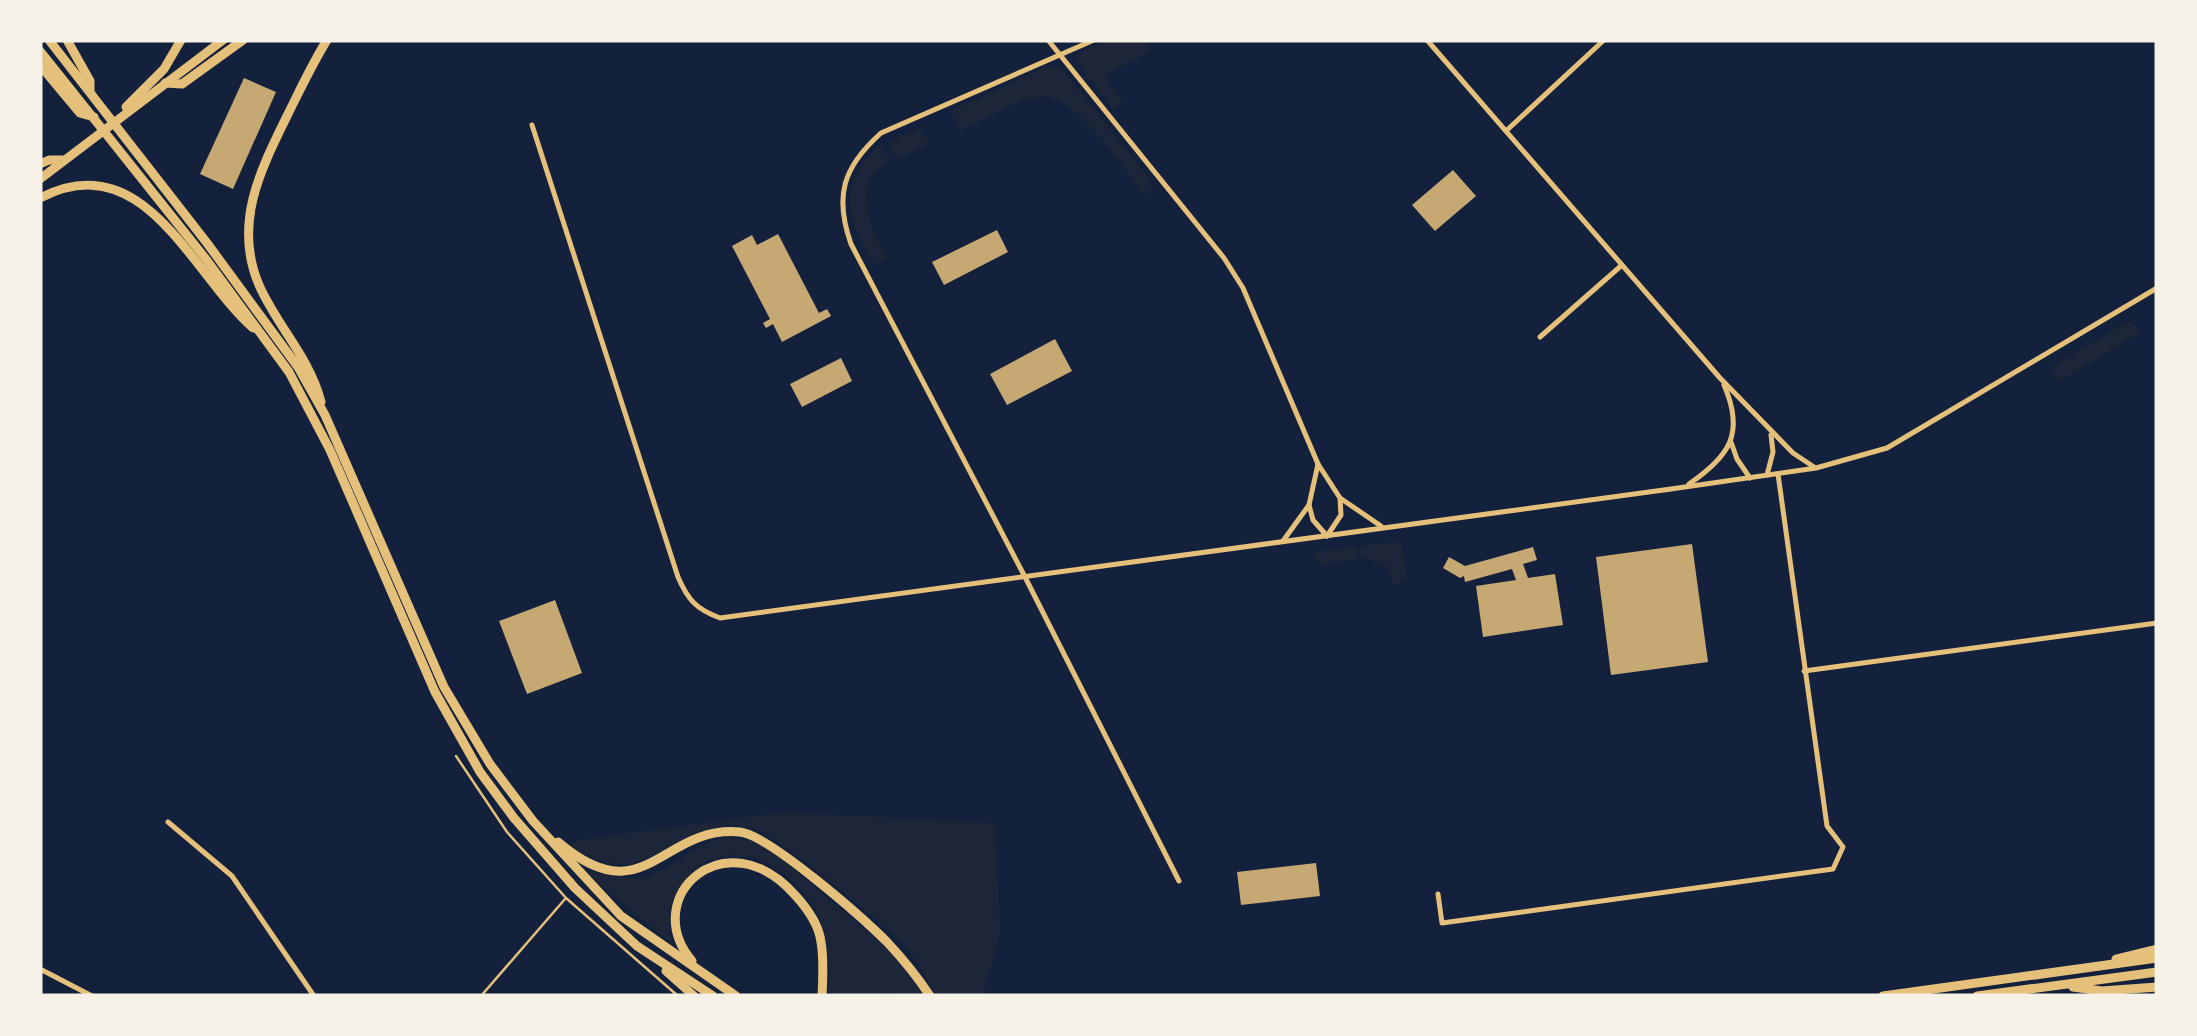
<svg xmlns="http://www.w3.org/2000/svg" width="2197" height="1036" viewBox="0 0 2197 1036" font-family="Montserrat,sans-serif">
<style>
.green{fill:#1d2539}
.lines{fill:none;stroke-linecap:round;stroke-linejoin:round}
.stream{stroke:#0b132b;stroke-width:2.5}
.building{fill:#c6a872}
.service{stroke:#e5c07b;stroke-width:2.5}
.minor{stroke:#e5c07b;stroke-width:5}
.trunk{stroke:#e5c07b;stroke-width:9}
</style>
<rect width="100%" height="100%" fill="#14213d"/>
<g class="green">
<polygon points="1106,40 1144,40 1151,51 1104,76 1123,102 1113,110 1076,60 1078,54"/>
<path d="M1050 65 1059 66 1154 185 1145 196C1124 169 1076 93 1040 97 1014 100 984 120 960 131L951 111Z"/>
<polygon points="919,128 930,144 896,159 888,142"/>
<path d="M880 145 890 161C849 182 871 228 886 259L873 265C848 219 835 185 880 145Z"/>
<polygon points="2131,320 2141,332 2060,381 2051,367"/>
<polygon points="1401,541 1407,578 1394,586 1387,566 1361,557 1360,546"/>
<polygon points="1357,546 1359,558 1322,565 1312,552"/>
<path d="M787 812 995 823 1000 932 983 996H936C929 983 922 967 913 956 893 930 787 842 758 830 750 827 736 825 728 826 661 829 648 895 571 846L577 840Z"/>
<path d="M729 837 750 840 772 851 884 946 913 978 924 996 890 993 829 996C829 971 831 943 820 919 799 870 734 830 690 874 669 895 666 916 673 945L587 874 589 870C607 874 626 882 644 877 675 868 696 841 729 837Z"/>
</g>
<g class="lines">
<polyline class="stream" points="40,993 46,996"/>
</g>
<g class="building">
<polygon points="244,78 276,92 233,189 200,174"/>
<polygon points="1453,170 1476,196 1435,231 1412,205"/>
<polygon points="997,230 1008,252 944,285 932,262"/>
<polygon points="778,234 819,313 827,309 831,316 782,342 773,324 766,328 763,323 770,319 732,246 752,235 757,245"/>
<polygon points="1055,339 1072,371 1007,405 990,374"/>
<polygon points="841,358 852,381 802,407 790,384"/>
<polygon points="1692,544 1708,662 1611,675 1596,557"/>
<polygon points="1533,547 1537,560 1523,564 1528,578 1555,574 1563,625 1483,637 1476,586 1516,580 1512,569 1465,582 1464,576 1460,578 1443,568 1449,557 1465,566"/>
<polygon points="555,600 582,673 527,694 499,621"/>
<polygon points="1316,863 1320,896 1241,905 1237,872"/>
</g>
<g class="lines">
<g class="service">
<polyline points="456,756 507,832 566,898 678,996"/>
<polyline points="481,996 565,899"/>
</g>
<g class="minor">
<polyline points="1048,40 1224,258 1243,288 1318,464 1340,498 1381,526"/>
<path d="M1094 40 881 133C843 167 834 196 851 244L1025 577 1179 881"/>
<polyline points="1427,40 1720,378 1793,453 1814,467"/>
<path d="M532 125 678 577C688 600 696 609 720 618L1671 489 1816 468 1887 448 2157 288"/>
<polyline points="1506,131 1604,40"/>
<polyline points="1540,337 1622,265"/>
<polyline points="1731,442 1737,459 1750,478"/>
<polyline points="1767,475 1773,452 1771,435"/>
<path d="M1689 484C1730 456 1745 433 1724 385"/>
<polyline points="1309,505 1313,520 1327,536"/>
<polyline points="1327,536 1341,515 1340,498"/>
<polyline points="1283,541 1309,505 1318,464"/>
<polyline points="1804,671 2157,623"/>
<polyline points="168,822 232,876 314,996"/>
<polyline points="1438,894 1442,923 1833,869 1843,847 1827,826 1778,474"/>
<polyline points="40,969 92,996"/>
</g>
<g class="trunk">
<polyline points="49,40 207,243 298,367 325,415 444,687 490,764 533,821 621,916 736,996"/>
<polyline points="67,40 90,81 90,92"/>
<polyline points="40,51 205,258 289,372 330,450 435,692 480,772 514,818 575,888 637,946 713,996"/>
<polyline points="40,65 80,113 94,117"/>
<polyline points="165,83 182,84 243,40"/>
<polyline points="126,107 164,69 181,40"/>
<polyline points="40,164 49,160 64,160"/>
<polyline points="40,179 223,40"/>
<path d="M40 198C144 144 191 273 253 328"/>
<path d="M321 402C310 358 277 326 259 285 233 224 260 171 287 116 300 90 312 64 327 40"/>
<path d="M558 842C645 916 661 825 740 832 769 835 863 918 887 942 903 959 917 976 930 996"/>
<polyline points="2116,959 2157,949"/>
<path d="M692 961C638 897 726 817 795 895 806 907 819 925 821 942 824 959 823 978 822 996"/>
<polyline points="666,971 694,996"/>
<polyline points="2073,987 2102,991 2157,987"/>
<polyline points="1883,996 2157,958"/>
<polyline points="1977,996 2157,972"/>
</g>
</g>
<rect width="2197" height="1036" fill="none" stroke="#f6f1e7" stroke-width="85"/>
</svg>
